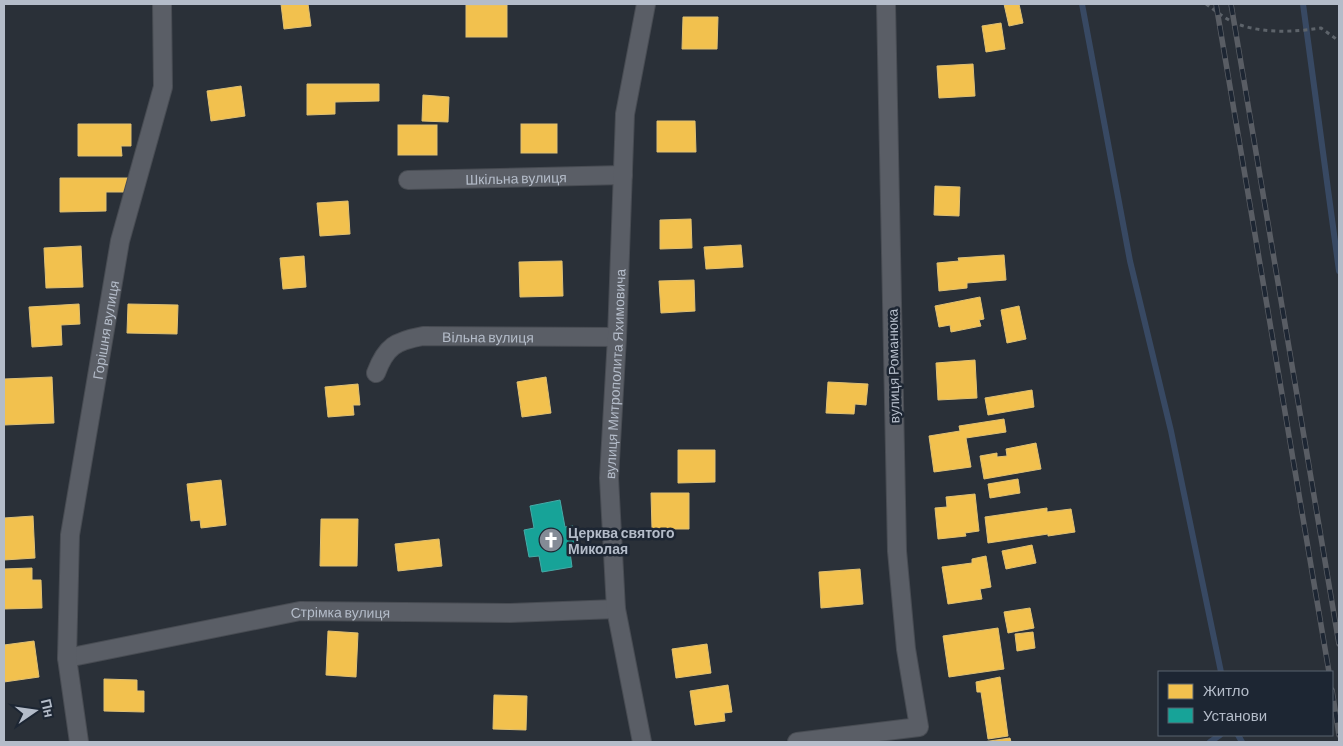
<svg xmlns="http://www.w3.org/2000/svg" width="1343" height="746" viewBox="0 0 1343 746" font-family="Barlow,sans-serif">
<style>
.homes{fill:#f2c14e;stroke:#dfc073}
.public{fill:#17a398;stroke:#46aaa7}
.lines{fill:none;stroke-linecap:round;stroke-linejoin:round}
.stream{stroke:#384963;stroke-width:6}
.street-casing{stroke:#484c53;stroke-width:20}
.path{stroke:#5d636a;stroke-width:3;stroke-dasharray:4 4;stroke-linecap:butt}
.street{stroke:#5a5e66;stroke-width:18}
.rail-casing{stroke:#595d64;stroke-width:5.5}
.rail{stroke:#1d2633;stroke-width:4;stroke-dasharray:11;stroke-linecap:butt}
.labels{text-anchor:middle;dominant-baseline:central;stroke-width:5;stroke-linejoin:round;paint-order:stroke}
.street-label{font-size:14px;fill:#b4bcc9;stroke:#1d2633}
.poi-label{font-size:14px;font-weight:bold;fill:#b4bcc9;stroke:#1d2633;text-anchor:start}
</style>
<rect width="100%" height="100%" fill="#2a3038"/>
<g class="homes">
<polygon points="281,4 308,4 311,26 284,29"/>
<polygon points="1004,4 1019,4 1023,23 1009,26"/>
<rect x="466" y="5" width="41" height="32"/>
<polygon points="683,17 718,17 717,49 682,49"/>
<polygon points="1001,23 1005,49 986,52 982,26"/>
<polygon points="973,64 975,96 939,98 937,66"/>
<polygon points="307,84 379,84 379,101 335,102 335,114 307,115"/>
<polygon points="241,86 245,116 211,121 207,91"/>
<polygon points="423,95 449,97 448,122 422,121"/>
<polygon points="657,121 695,121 696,152 657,152"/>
<polygon points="78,124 131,124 131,146 121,146 122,156 78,156"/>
<rect x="521" y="124" width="36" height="29"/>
<rect x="398" y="125" width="39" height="30"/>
<polygon points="60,178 129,178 129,192 106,192 106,211 60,212"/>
<polygon points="935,186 960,187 959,216 934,215"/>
<polygon points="348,201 350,234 320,236 317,203"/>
<polygon points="691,219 692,248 660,249 660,220"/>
<polygon points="741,245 743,267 706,269 704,247"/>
<polygon points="81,246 83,287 46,288 44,248"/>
<polygon points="1004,255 1006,280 967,283 967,288 939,291 937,263 959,261 958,258"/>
<polygon points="304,256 306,287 283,289 280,258"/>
<polygon points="562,261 563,296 520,297 519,262"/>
<polygon points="694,280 695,311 661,313 659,281"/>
<polygon points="980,297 984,319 979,320 981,326 951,332 950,325 939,327 935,306"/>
<polygon points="79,304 80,324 61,325 62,345 32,347 29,307"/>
<polygon points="128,304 178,305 177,334 127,333"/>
<polygon points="1019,306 1026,339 1007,343 1001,310"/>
<polygon points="975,360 977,398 938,400 936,363"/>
<polygon points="52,377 54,423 4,425 4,379"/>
<polygon points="546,377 551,413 522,417 517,382"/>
<polygon points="828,382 868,384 866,405 855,404 854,414 826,413"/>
<polygon points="358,384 360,405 353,405 354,415 328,417 325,387"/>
<polygon points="1032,390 1034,407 988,415 985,398"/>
<polygon points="1004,419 1006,432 966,438 971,467 934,472 929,436 960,431 959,426"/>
<polygon points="1036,443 1041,469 984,479 980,456 997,453 997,457 1007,456 1006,449"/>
<polygon points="678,450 715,450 715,482 678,483"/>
<polygon points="1018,479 1020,493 990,498 988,484"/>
<polygon points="221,480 226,525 201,528 200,520 191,521 187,484"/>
<polygon points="651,493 689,493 689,529 652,529"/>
<polygon points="975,494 979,531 965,533 966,536 938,539 935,508 947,507 946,497"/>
<polygon points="1047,508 1047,512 1071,509 1075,532 1048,536 1048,534 988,543 985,517"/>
<polygon points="33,516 35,558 4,560 4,518"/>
<polygon points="321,519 358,519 357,566 320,566"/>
<polygon points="439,539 442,566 398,571 395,544"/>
<polygon points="1032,545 1036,563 1006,569 1002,551"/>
<polygon points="986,556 991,587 980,589 982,599 948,604 942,567 972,563 972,559"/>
<polygon points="32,568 32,580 41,580 42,608 4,609 4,569"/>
<polygon points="860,569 863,604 821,608 819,572"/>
<polygon points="1030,608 1034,628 1008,633 1004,612"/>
<polygon points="998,628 1004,669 949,677 943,636"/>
<polygon points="328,631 358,633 356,677 326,675"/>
<polygon points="1033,632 1035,648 1017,651 1015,634"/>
<polygon points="34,641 39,677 4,682 4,645"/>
<polygon points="707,644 711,673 676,678 672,649"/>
<polygon points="1000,677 1008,736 988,739 981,692 977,692 976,682"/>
<polygon points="104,679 137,680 137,691 144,691 144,712 104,711"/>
<polygon points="728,685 732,712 724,713 725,721 695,725 690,691"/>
<polygon points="494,695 527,696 526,730 493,729"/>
<polygon points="1010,738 1011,742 983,742"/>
</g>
<polygon class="public" points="560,500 565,527 573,526 577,550 570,552 572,567 542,572 539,556 529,557 524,530 534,528 530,506"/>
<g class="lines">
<g class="stream">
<polyline points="1082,4 1130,261 1171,431 1221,672"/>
<polyline points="1303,4 1339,271"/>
<polyline points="1238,735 1242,742"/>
<polyline points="1210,742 1220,735"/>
</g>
<g class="street-casing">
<g id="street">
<path id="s1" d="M408 180 623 175"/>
<path id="s2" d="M376 373C386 346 396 341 423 336L617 337"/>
<path id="s3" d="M67 658 300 611 510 613 616 609"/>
<path id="s4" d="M79 742 67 658 70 535 120 241 163 87 162 4"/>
<path id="s5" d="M642 742 616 609 609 478 617 337 625 114 646 4"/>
<polyline points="797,742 919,727 906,649 897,551 886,4"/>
</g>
</g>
<path class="path" d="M1206 4C1215 10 1225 19 1235 23 1262 34 1294 32 1321 28L1339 41"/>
<use href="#street" class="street"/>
<g class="rail-casing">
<g id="rail">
<polyline points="1216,4 1329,672"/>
<polyline points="1231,4 1339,644"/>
<polyline points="1332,690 1339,735"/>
</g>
</g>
<use href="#rail" class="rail"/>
</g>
<defs>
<g id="church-disc" transform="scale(1.25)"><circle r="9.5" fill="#848b96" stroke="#1d2633"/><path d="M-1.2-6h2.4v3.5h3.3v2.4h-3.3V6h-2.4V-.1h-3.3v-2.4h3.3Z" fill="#fff"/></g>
</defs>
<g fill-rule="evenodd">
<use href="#church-disc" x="551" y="540"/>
</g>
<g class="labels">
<g class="street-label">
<text stroke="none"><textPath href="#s1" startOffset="108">Шкільна вулиця</textPath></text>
<text stroke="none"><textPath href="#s4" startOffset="416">Горішня вулиця</textPath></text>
<text stroke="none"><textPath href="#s2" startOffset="129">Вільна вулиця</textPath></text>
<text transform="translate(893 366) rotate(-91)">вулиця Романюка</text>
<text stroke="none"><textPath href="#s5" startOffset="371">вулиця Митрополита Яхимовича</textPath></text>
<text stroke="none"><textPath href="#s3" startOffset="278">Стрімка вулиця</textPath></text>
</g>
<g class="poi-label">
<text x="568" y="532">Церква святого<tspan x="568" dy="16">Миколая</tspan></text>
</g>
</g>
<rect width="1343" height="746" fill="none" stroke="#b4bcc9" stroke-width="10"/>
<rect x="1158" y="671" width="175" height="65" fill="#1d2633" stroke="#59626f"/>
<rect x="1168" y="684" width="25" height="15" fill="#f2c14e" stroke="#59626f"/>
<text x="1203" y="696" font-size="15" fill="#b4bcc9">Житло</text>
<rect x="1168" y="708" width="25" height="15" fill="#17a398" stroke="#59626f"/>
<text x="1203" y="721" font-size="15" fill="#b4bcc9">Установи</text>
<g transform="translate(35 711) rotate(77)" stroke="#1d2633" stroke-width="4" paint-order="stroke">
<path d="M0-4L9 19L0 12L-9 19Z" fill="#b4bcc9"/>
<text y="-8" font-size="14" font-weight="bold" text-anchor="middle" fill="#b4bcc9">Пн</text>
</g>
</svg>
